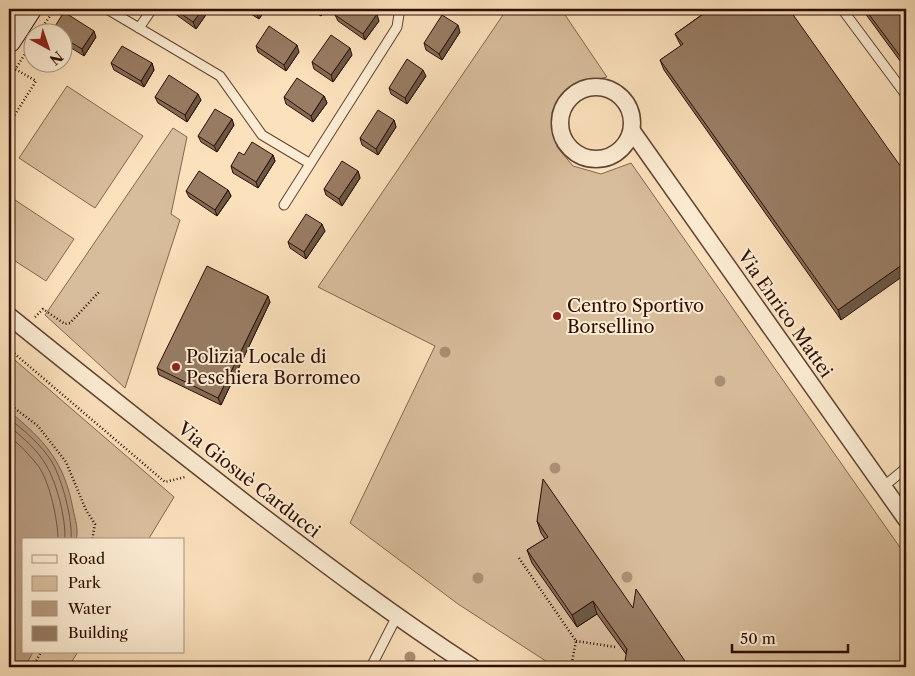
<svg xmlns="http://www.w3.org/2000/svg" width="915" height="676" viewBox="0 0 915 676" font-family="'Libre Caslon Text',serif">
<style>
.green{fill:#d8bd9c;stroke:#82664f}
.water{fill:#b5997d;stroke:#7f614c}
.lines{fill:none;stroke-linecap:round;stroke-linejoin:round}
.shore{stroke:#715440;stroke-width:1}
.lane-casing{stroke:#604330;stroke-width:11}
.street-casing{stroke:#604330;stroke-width:19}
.secondary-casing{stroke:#2d0e02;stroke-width:26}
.path{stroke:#2d0e02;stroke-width:2.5;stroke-dasharray:1 2.5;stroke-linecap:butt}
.lane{stroke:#fcecd3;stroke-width:9}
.street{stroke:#fcecd3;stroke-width:16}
.secondary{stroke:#fcecd3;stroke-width:24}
.tree{fill:#ab8e73}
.wall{fill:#836b55;stroke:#2d0e02}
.shaded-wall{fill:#6a5745;stroke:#2d0e02}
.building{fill:#987c63;stroke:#2d0e02}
.poi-dot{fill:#8f2418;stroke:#fcecd3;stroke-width:2}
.labels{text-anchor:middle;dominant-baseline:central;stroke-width:4;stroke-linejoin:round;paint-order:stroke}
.poi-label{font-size:18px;fill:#2d0e02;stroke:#fcecd3;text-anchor:start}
.street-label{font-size:18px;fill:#2d0e02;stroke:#fcecd3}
</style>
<rect width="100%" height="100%" fill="#fbe1bc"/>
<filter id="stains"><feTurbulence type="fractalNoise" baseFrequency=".004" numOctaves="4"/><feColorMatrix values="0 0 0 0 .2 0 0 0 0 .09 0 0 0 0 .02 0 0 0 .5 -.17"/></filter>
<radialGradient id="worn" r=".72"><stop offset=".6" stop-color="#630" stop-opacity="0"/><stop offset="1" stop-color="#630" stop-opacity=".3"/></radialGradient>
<g class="green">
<polygon points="507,9 561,9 607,77 573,84 552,112 557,147 573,166 601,174 631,163 906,556 906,667 555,667 458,604 350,523 435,346 318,287"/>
<polygon points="67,86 143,136 95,208 19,158"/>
<polygon points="173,128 187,137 171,214 180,220 125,388 45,315"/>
<polygon points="9,196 74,239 46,281 9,257"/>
<polygon points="9,355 174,497 148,540 24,540 24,652 78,652 68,667 9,667"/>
</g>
<path class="water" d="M9 411C45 441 64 461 73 509 75 519 79 530 76 540H24V652H33L25 667H9Z"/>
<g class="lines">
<g class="shore">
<path d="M9 418C24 431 41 444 52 462 62 479 73 520 71 540"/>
<path d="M9 426C22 437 37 449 46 465 57 483 66 519 65 540"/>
<path d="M9 436C20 445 30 455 39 467 50 483 58 521 58 540"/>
</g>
<g class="lane-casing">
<g id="lane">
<polyline points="107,9 220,76 262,135 309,163"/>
<polyline points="842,9 906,95"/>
<polyline points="139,28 152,9"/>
<polyline points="284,205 397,27 399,14 397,9"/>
<polyline points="883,487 906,468"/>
<polyline points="371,667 397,616"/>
</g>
</g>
<g class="street-casing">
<g id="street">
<circle cx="596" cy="123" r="36"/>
<polyline points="632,131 906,519"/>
<path d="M9 316C88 380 168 443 249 506 322 562 395 617 472 667"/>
</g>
</g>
<g class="secondary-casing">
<polyline id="secondary" points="9,40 29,9"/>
</g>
<g class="path">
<polyline points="39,32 55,9"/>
<polyline points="9,79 32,43"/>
<polyline points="9,124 36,81 15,69"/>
<polyline points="35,317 43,309 65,324 70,323 99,292"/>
<polyline points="9,346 14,340"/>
<polyline points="9,349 165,482 185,477"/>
<polyline points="9,404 38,426 66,462 86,510 95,524 92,540"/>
<polyline points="519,558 576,641 571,667"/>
<polyline points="576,641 615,647"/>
<polyline points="33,667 41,652"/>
<polyline points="426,667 435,660"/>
</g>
<use href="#lane" class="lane"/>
<use href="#street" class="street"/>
<use href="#secondary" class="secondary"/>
</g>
<g class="tree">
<circle cx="445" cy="352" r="5.5"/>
<circle cx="720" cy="381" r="5.5"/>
<circle cx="555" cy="468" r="5.5"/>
<circle cx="627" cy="577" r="5.5"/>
<circle cx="478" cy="578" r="5.5"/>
<circle cx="410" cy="657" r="5.5"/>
</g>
<g class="wall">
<polygon points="172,9 210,9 196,29 174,13"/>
<polygon points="243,9 266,9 259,19"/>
<polygon points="310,9 326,9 321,16"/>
<polygon points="705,9 789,9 841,320 664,70 660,60 681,46 675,34 707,11"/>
<polygon points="862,9 906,9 906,69"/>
<polygon points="335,15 379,21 365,40 338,21"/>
<polygon points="52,31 96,37 84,56 62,42 62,32 53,32"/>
<polygon points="460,32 442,60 426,50 424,43"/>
<polygon points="256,46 299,52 286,71 258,52"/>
<polygon points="352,55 333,82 314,69 312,62"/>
<polygon points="111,63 152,63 154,70 144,87 114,70"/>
<polygon points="426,76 407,104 391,94 389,88"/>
<polygon points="324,96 327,103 313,122 286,104 284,97"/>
<polygon points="155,97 201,100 187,122 158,103"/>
<polygon points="394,120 396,127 378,155 362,145 360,138"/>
<polygon points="234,125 217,152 201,142 198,136"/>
<polygon points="273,155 275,161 258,188 233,173 231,166"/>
<polygon points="358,171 360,178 342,206 326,195 324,189"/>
<polygon points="228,190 231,196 217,216 189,197 186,191"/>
<polygon points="325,231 306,259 290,248 288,242"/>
<polygon points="270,302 221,405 159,375 157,368"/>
<polygon points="537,521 633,608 626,654 597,614 577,627 532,563 527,550 545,539 541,533"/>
</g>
<g class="shaded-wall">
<polygon points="203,9 210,9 196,29 193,22"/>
<polygon points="259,9 266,9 259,19 256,13"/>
<polygon points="319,9 326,9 321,16"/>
<polygon points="377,14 379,21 365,40 363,34"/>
<polygon points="458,25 460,32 442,60 439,54"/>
<polygon points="94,31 96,37 84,56 82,49"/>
<polygon points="297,45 299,52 286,71 284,65"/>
<polygon points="350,48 352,55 333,82 331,75"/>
<polygon points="152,63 154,70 144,87 141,81"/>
<polygon points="423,70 426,76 407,104 405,98"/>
<polygon points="198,94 201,100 187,122 185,115"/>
<polygon points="324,96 327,103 313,122 311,116"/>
<polygon points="232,119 234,125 217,152 214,146"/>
<polygon points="394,120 396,127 378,155 376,149"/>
<polygon points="273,155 275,161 258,188 256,182"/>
<polygon points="358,171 360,178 342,206 339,199"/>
<polygon points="228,190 231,196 217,216 215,210"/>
<polygon points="322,224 325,231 306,259 304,252"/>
<polygon points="906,262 906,274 841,320 838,310"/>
<polygon points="268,296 270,302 221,405 218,398"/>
<polygon points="593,601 597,614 577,627 572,615"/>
</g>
<g class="building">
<polygon points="174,9 203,9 193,22"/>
<polygon points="250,9 259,9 256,13"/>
<polygon points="340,9 369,9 377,14 363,34 335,15"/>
<polygon points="708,9 789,9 906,174 906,262 838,310 660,60 683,44 675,34 709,10"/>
<polygon points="865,9 906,9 906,64"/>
<polygon points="64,12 94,31 82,49 62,37 62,32 55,32 52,31"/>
<polygon points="442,15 458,25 439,54 424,43"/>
<polygon points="269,26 297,45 284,65 256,46"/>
<polygon points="331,35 350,48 331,75 312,62"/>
<polygon points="122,46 152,63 141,81 111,63"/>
<polygon points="407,59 423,70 405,98 389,88"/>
<polygon points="169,75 198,94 185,115 155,97"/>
<polygon points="297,78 324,96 311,116 284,97"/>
<polygon points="215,109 232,119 214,146 198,136"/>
<polygon points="378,110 394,120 376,149 360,138"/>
<polygon points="252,142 273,155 256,182 231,166 239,152 244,155"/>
<polygon points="342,161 358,171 339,199 324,189"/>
<polygon points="199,171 228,190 215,210 186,191"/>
<polygon points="306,214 322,224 304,252 288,242"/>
<polygon points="207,266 268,296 218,398 157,368"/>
<polygon points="543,479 633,608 636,589 689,667 624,667 627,649 593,601 572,615 527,550 548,537 537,521"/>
</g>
<g class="poi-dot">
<circle cx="557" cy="316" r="5"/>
<circle cx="176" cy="367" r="5"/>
</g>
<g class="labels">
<g class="poi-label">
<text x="567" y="306">Centro Sportivo<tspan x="567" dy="21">Borsellino</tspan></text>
<text x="186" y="357">Polizia Locale di<tspan x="186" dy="21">Peschiera Borromeo</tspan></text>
</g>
<g class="street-label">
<text transform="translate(785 314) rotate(55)">Via Enrico Mattei</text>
<text transform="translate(249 480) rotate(38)">Via Giosuè Carducci</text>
</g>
</g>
<rect width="915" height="676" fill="none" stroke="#fbe1bc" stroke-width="30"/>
<rect x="10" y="10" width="895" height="656" fill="none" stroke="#2d0e02" stroke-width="2.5"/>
<rect x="15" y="15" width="885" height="646" fill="none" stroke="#2d0e02"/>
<rect x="22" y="538" width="162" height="115" fill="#fcecd3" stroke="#a9937f"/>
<rect x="32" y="555" width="25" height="8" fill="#fcecd3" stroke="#a9937f"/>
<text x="68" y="564" font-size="15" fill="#2d0e02">Road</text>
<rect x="32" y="576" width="25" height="15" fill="#d8bd9c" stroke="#a9937f"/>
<text x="68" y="588" font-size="15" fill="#2d0e02">Park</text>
<rect x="32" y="601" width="25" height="15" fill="#b5997d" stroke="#a9937f"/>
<text x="68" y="614" font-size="15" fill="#2d0e02">Water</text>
<rect x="32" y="626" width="25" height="15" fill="#987c63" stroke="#a9937f"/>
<text x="68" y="638" font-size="15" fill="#2d0e02">Building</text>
<g transform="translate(48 48) rotate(140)"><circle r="24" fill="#fcecd3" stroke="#a9937f"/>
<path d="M0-4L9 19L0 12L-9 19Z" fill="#8f2418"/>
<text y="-8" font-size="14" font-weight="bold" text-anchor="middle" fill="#2d0e02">N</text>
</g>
<path d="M732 644v8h116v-8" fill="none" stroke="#2d0e02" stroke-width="2.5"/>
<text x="740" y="644" font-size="15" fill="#2d0e02" stroke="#fcecd3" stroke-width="4" paint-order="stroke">50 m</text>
<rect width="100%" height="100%" filter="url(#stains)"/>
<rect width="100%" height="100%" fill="url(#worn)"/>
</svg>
